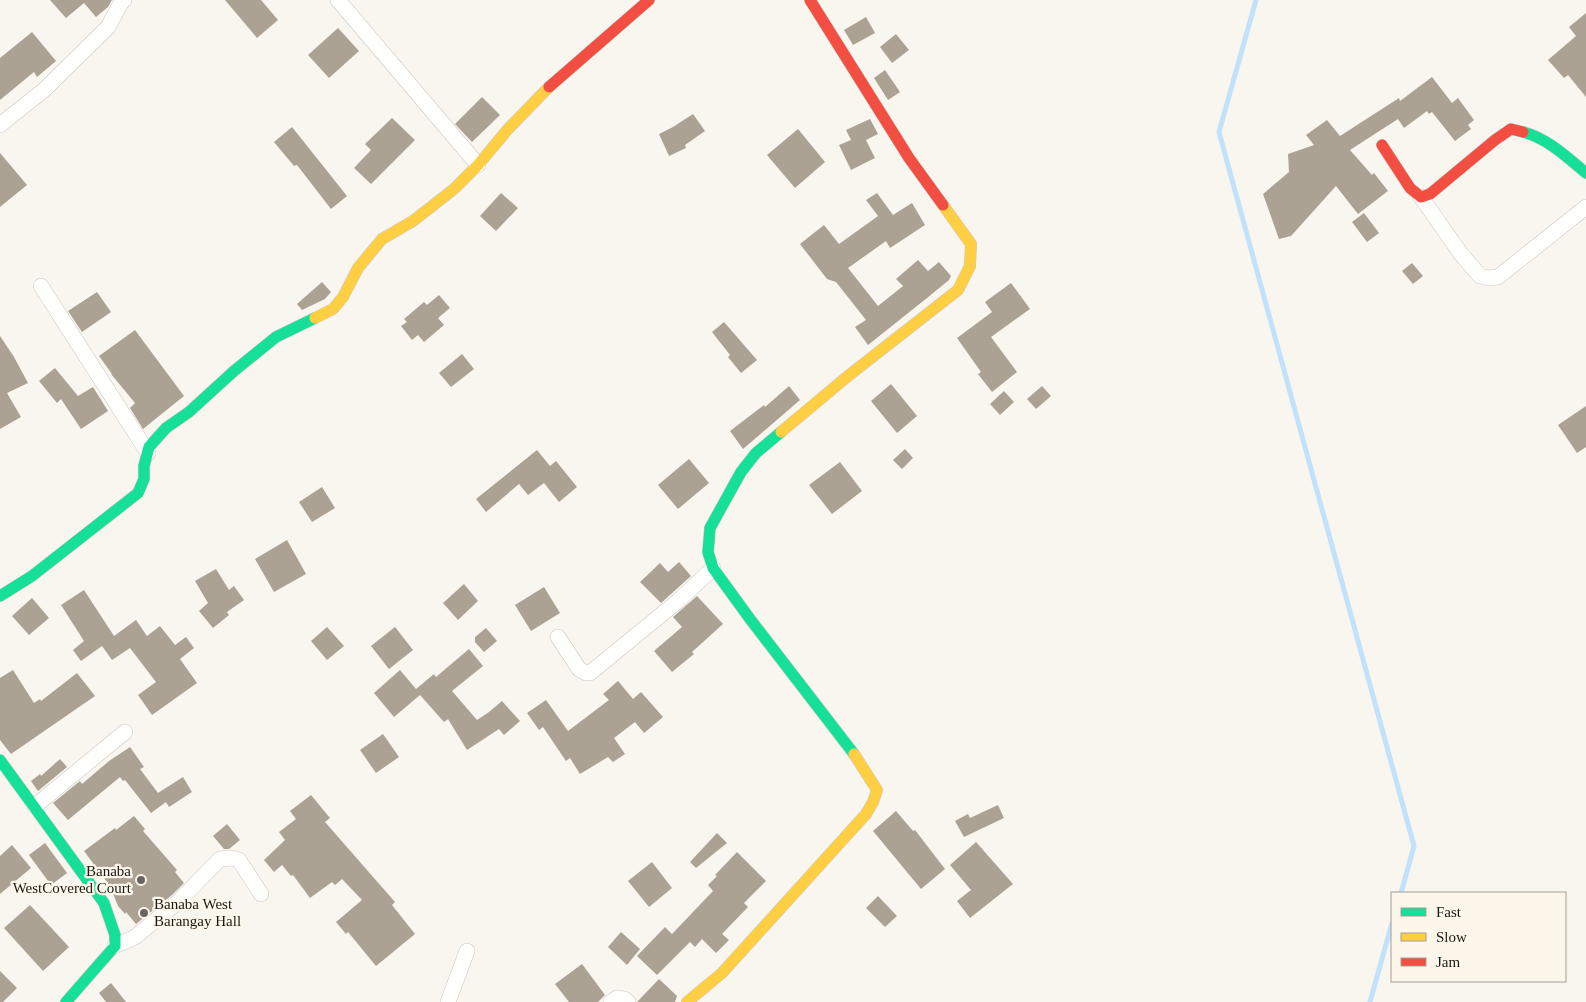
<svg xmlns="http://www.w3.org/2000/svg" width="1586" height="1002" viewBox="0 0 1586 1002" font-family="'Times New Roman',serif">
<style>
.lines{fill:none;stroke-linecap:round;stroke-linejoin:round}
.stream{stroke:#c2e1fa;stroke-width:5}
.building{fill:#aba293}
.street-casing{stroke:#cbc8c3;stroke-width:16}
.fast-casing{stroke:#cbc8c3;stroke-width:12}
.slow-casing{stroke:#cbc8c3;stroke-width:12}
.jam-casing{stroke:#cbc8c3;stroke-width:12}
.street{stroke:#fefefd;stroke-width:15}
.fast{stroke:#16e098;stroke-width:11}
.slow{stroke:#ffcf43;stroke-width:11}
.jam{stroke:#f24e42;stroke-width:11}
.poi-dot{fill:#696661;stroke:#fdf6eb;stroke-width:2}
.labels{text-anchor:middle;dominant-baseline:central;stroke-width:4.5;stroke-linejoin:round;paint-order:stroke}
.poi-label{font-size:15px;fill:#1b1915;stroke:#fdf6eb;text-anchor:end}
</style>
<rect width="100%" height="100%" fill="#f9f5ef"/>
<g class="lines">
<g class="stream">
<polyline points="1256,0 1219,132 1414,846 1401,893"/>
<polyline points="1370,1002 1392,923"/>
</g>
</g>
<g class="building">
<polygon points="50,0 112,0 108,7 96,17 84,3 66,18"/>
<polygon points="225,0 261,0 278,20 257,38"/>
<polygon points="1586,13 1586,97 1568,75 1564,78 1548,60 1576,36 1569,27"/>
<polygon points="866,17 875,33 853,45 844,30"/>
<polygon points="338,28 359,51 329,78 308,55"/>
<polygon points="32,32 56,61 37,77 34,72 0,100 0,58"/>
<polygon points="896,34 909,50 892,63 880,47"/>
<polygon points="885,70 900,92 888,100 874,78"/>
<polygon points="1432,77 1452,103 1458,98 1474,120 1468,125 1471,129 1455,141 1432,112 1429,114 1427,111 1404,128 1398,119 1350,150 1372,175 1374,173 1388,191 1358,214 1336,186 1291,236 1279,239 1263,194 1289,172 1288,154 1314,145 1306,135 1327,120 1340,136 1399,98 1400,101"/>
<polygon points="482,97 500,115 472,142 455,124"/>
<polygon points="693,114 705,131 685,145 686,148 669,156 659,134 673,127"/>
<polygon points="392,118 415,140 371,184 354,168 371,150 365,144"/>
<polygon points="870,119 878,134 866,140 875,158 851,170 839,145 851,140 846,130"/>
<polygon points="292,127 347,196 331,209 297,165 294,166 274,142"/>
<polygon points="798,129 825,162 795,188 767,155"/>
<polygon points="0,153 27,185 0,207"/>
<polygon points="501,193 518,208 496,231 480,216"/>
<polygon points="877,193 893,215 912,203 925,225 890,248 886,241 848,268 878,306 903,286 896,279 918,260 928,271 939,262 951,276 949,280 927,298 868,345 855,327 866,320 836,282 827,279 800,244 824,225 839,244 878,216 866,200"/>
<polygon points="1364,213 1379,233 1367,242 1352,222"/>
<polygon points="1412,263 1423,276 1413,284 1402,271"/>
<polygon points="322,282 331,292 325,299 302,310 297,304"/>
<polygon points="1011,283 1030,309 991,337 1017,372 992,392 978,374 981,372 957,338 992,312 985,302"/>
<polygon points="97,292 111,312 82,332 68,311"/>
<polygon points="439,295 450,308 438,318 444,325 424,342 418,335 412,340 401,326 407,322 404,319 424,302 427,305"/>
<polygon points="724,322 757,360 741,373 728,357 730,355 712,332"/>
<polygon points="135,330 184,396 143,429 130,408 135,403 111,374 112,374 99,356"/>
<polygon points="0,336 14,357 28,383 7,393 21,417 0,429"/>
<polygon points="462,354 474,369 451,387 439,373"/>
<polygon points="55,368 78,396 93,387 108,411 81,429 61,399 57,403 39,381"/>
<polygon points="891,384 917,416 897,433 871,401"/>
<polygon points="789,386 800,400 743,449 730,431 764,405 765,407"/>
<polygon points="1042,386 1051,396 1036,409 1027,399"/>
<polygon points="1004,391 1014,402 1000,415 990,404"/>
<polygon points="1586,406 1586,447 1577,453 1558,425"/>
<polygon points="905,449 913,458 902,469 893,460"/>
<polygon points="537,450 550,466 556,461 577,487 559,502 544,483 528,495 519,484 486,512 476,499"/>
<polygon points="689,459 709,483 678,509 658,485"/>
<polygon points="840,462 862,491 832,514 809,485"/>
<polygon points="322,487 335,508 312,522 299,502"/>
<polygon points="287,540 306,574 274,592 255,559"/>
<polygon points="679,562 691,576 661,603 640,582 660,563 668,572"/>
<polygon points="216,569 229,590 234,586 244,600 227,612 229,615 213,628 199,611 208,603 195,581"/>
<polygon points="464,584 478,601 458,620 443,603"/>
<polygon points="544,587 560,613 531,631 515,605"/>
<polygon points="84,590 114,636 136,620 147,636 160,626 175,645 186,637 194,648 180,659 197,683 152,715 138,695 156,682 130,648 112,660 102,646 81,661 73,650 84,641 61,605"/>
<polygon points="697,596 723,624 692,652 694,654 672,672 654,651 682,627 673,617"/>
<polygon points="32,598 49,618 29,635 12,616"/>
<polygon points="327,627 344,646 327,660 311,641"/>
<polygon points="395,627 413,650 389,669 371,646"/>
<polygon points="486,628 497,641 484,652 475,642 475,637"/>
<polygon points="469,649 483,666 452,691 477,720 489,712 502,701 520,721 504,735 499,729 467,750 448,719 444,722 420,695 394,717 374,693 400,670 416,689 434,674 436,677"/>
<polygon points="13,670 34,703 40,699 41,701 77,673 95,696 11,754 0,740 0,678"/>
<polygon points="618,681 633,699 641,692 663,717 644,733 635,722 614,738 625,754 613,762 608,757 580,774 570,758 566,761 543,727 539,730 527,713 546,700 568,731 609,700 603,694"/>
<polygon points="383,734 399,757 376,773 360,750"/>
<polygon points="130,747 144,767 140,769 158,793 183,777 192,792 169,807 166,802 151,813 125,780 123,781 120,777 68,820 53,803 80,781 82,784 109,761"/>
<polygon points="60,759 67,767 38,791 31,781 40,774 41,776"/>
<polygon points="311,795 330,818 325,822 395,902 392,905 415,934 376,966 348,932 346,934 336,922 362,900 342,879 335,885 332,882 310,898 293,875 291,876 282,865 274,872 264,860 285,840 279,832 296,819 290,811"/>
<polygon points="998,805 1004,818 964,837 955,821 968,814 970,818"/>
<polygon points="896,811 913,831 915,830 945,869 921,889 873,831"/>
<polygon points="134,816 145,829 143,831 177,870 175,872 184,883 172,895 136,924 126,912 125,914 118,906 114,896 108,887 110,886 84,851 115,828 116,830"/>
<polygon points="227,824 240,840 229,849 224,849 213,836"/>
<polygon points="717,833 727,843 696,868 690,862"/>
<polygon points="976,842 1013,884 970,918 957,901 971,890 950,865"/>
<polygon points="45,843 67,873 51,885 29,855"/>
<polygon points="12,845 31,868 0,894 0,856"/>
<polygon points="737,852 766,881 744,903 748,907 722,934 729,940 716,953 702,939 695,947 690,942 657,975 637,956 665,927 672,934 713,891 708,885 717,876 715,875"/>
<polygon points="652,862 672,888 649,907 628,881"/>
<polygon points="878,896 897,916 885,927 866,908"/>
<polygon points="30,905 69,947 43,971 4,928"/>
<polygon points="621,932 640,949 627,965 608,947"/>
<polygon points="582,964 605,995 598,1002 569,1002 555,984"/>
<polygon points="0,971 17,988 3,1002 0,1002"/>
<polygon points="659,979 677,996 675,1002 637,1002"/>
<polygon points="111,983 126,1002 106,1002 99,993"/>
</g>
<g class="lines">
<g class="street-casing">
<g id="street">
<polyline points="338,0 478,165"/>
<polyline points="0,125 44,90 108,27 121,3 124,0"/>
<polyline points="1421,197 1461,254 1480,276 1489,278 1498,277 1586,207"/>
<polyline points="41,286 148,453"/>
<polyline points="558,637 579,669 586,673 590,673 678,601 713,568"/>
<polyline points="35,806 125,732"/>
<polyline points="115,946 135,937 178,902 220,859 231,858 239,860 261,894"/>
<polyline points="448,1002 467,951"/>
<polyline points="611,1002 617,998 624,999 628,1002"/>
</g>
</g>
<g class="fast-casing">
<g id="fast">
<path d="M1523 132C1547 138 1567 157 1586 173"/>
<polyline points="781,432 756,453 741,472 710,528 708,552 713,568 750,619 854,754"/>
<polyline points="0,596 32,576 138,493 144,479 144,466 149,447 166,428 189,412 234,371 276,337 315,318"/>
<polyline points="0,760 104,903 115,935 115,946 66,1002"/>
</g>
</g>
<g class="slow-casing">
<g id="slow">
<polyline points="315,318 333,309 343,297 358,268 382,239 413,221 454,189 478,165 508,129 549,87"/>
<polyline points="781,432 848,376 958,290 970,266 971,244 943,205"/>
<polyline points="687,1002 722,973 866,814 873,802 877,790 854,754"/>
</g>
</g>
<g class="jam-casing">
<g id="jam">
<polyline points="810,0 909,158 943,205"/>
<polyline points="549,87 649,0"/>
<polyline points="1382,145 1410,188 1421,197 1430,194 1495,140 1511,129 1523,132"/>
</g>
</g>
<use href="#street" class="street"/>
<use href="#fast" class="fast"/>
<use href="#slow" class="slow"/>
<use href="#jam" class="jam"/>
</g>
<g class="poi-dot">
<circle cx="141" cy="880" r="5"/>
<circle cx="144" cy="913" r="5"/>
</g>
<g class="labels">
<g class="poi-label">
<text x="131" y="871">Banaba<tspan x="131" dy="17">WestCovered Court</tspan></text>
<text x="154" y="904" text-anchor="start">Banaba West<tspan x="154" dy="17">Barangay Hall</tspan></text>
</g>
</g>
<rect x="1391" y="892" width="175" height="90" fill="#fdf6eb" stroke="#a39e95"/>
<rect x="1401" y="908" width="25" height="8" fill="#16e098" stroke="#a39e95"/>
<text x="1436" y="917" font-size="15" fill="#1b1915">Fast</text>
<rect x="1401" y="933" width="25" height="8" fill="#ffcf43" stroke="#a39e95"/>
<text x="1436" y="942" font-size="15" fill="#1b1915">Slow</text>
<rect x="1401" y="958" width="25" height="8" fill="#f24e42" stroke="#a39e95"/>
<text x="1436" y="967" font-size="15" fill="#1b1915">Jam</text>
</svg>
